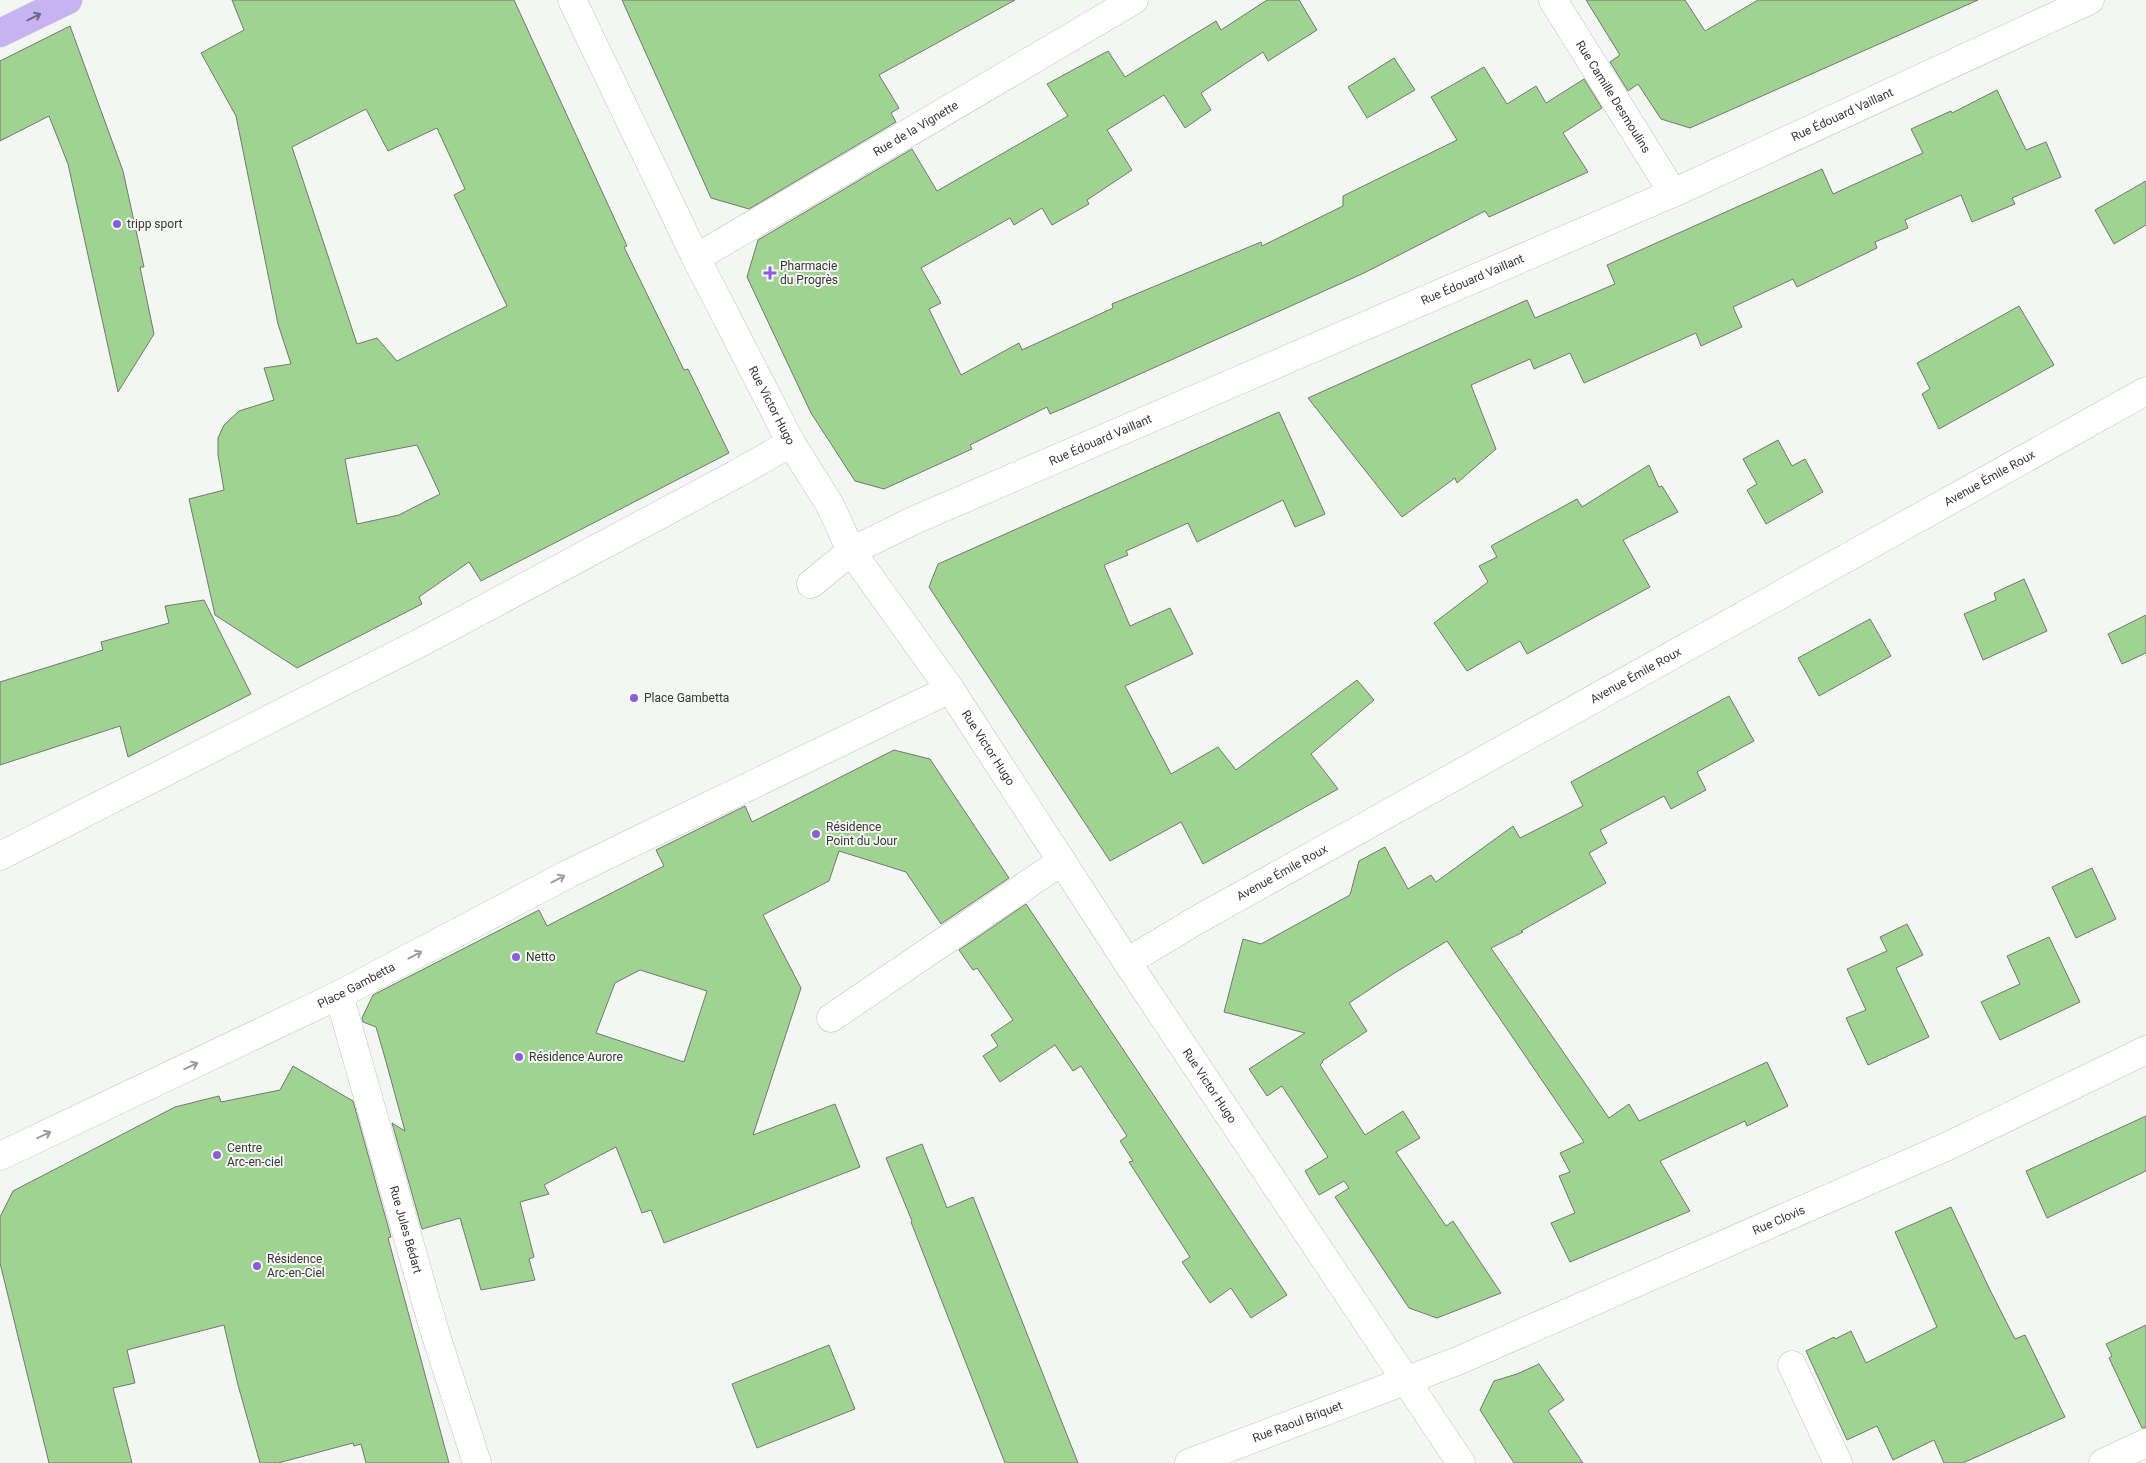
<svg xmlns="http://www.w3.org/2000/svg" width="2146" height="1463" viewBox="0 0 2146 1463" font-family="Roboto,sans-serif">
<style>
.building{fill:#9fd390;stroke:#757774;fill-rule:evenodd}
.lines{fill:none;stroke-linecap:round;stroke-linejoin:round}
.minor-casing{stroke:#c1c3c0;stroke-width:29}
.major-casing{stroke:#d3d3d3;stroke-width:29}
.minor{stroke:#fff;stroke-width:28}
.major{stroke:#c8b3f2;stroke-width:28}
.oneway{stroke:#706981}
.oneway2{stroke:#9a9b9a}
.poi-dot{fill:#8b5ed8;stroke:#f4f6f3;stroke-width:2}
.labels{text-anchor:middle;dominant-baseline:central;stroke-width:4;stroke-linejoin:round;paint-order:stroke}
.street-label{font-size:12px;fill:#363736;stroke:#f4f6f3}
.poi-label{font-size:12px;fill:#363736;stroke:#f4f6f3;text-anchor:start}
</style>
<rect width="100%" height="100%" fill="#f4f6f3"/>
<g class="building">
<path d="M232 0H514L627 246 624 247 684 370 688 369 729 453 481 581 469 562 419 597 422 604 297 668 215 615 189 499 224 490 218 455V438L224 425 239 411 274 400 264 368 291 364 278 324 236 116 201 53 244 30ZM366 109 388 151 437 128 465 189 454 195 507 306 397 361 377 338 357 344 292 147ZM417 445 440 494 399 515 357 524 345 459Z"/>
<polygon points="622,0 1015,0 879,75 899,108 891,113 896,122 749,209 711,198"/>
<polygon points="1267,0 1299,0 1317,30 1268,61 1263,52 1201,93 1211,110 1185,128 1164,95 1107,130 1132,170 1087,200 1089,204 1052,225 1042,208 1014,225 1010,218 921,268 941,303 929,309 961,375 1019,343 1022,350 1113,308 1112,304 1261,242 1262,246 1343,206 1343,196 1457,140 1431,97 1484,67 1507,104 1536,86 1546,103 1584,79 1602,108 1563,133 1588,172 1489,217 1485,211 1364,273 1069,406 1050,414 1047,407 970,445 972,449 884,489 855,481 811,413 747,277 758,240 912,149 937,191 1068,116 1047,84 1108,51 1125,77 1216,21 1221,30"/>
<polygon points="1586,0 1685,0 1705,31 1758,0 1978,0 1690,128 1661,119 1638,84 1628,91 1610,62 1620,55"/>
<polygon points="70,26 123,171 144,267 140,267 154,334 118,392 68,164 49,116 0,141 0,61"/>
<polygon points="1394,58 1415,90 1367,118 1348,87"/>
<polygon points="1997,90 2026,150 2046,142 2061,177 2012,198 2015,204 1972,222 1961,195 1905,220 1908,228 1875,242 1877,248 1797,287 1793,279 1733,307 1742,327 1701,346 1696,333 1584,383 1570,353 1534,369 1530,359 1471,385 1496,449 1457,483 1455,478 1402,517 1308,398 1527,300 1535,318 1615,284 1607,265 1822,169 1833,194 1923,153 1911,129 1951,111 1952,113"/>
<polygon points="2146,181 2146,225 2114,244 2095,210"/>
<polygon points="2019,306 2054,365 1939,429 1922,394 1930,389 1917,363"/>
<polygon points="1279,412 1325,514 1295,527 1283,500 1197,542 1188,523 1126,551 1128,555 1104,565 1130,626 1170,608 1193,654 1125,686 1171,774 1218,747 1236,770 1357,680 1374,700 1311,754 1338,789 1203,864 1181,822 1110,861 929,587 938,564"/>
<polygon points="1778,440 1792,466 1805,459 1823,492 1766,524 1747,490 1757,484 1743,459"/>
<polygon points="1649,465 1659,487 1662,486 1678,512 1623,540 1650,587 1527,654 1520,641 1467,671 1434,623 1488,582 1479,566 1497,557 1491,546 1577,499 1582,507"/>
<polygon points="2024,579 2047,631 1983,660 1964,614 1996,600 1994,593"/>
<polygon points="204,600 251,694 128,757 120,726 0,765 0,682 103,650 101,642 169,623 165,606"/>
<polygon points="2146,615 2146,653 2122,664 2108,634"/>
<polygon points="1870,619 1891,656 1819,696 1798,658"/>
<polygon points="1729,696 1754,741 1697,772 1706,790 1671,809 1664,796 1600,830 1607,843 1589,853 1606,883 1521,931 1523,932 1491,948 1609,1118 1629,1104 1639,1121 1767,1062 1788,1106 1747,1126 1745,1121 1660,1161 1690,1211 1570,1262 1551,1223 1575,1213 1559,1176 1570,1172 1560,1153 1584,1142 1447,941 1393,974 1349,1003 1367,1031 1322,1061 1323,1062 1320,1065 1365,1135 1403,1111 1420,1138 1396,1152 1446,1226 1453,1221 1501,1293 1437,1318 1409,1308 1335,1197 1349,1188 1344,1181 1319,1195 1305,1171 1328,1157 1282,1086 1267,1096 1249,1069 1305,1033 1224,1012 1243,939 1261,944 1350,895 1359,861 1385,847 1408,889 1431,875 1436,882 1513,826 1520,838 1583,806 1571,782"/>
<path d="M894 750 930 759 1009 878 941 924 906 872 839 851 829 881 763 915 801 988 753 1135 835 1104 860 1167 664 1243 651 1210 642 1213 616 1147 544 1185 549 1194 520 1202 534 1257 529 1259 535 1280 481 1290 460 1218 422 1229 392 1123 405 1131 385 1058 376 1027 363 1022 362 1018 373 995 539 910 547 926 633 882 664 866 656 850 745 806 752 822ZM640 970 707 991 684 1062 596 1033 615 983Z"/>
<polygon points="2092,868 2116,919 2076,938 2052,887"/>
<polygon points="1026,904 1287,1295 1251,1318 1231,1288 1210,1303 1182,1262 1190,1257 1129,1162 1133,1161 1120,1141 1127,1136 1081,1066 1073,1071 1055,1045 1000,1082 983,1056 998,1046 991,1035 1013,1020 977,968 973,970 959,950"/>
<polygon points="1907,924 1923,955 1896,968 1929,1037 1868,1065 1846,1018 1866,1010 1847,969 1887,951 1880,937"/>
<polygon points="2049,937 2080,1002 2000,1040 1981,1002 2020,984 2007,956"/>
<polygon points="293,1066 353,1101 391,1237 388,1238 449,1463 366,1463 361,1444 354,1446 353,1443 278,1463 260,1463 238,1385 224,1325 127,1350 135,1383 113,1388 132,1463 49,1463 0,1263 0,1217 13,1191 175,1107 219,1096 221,1102 280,1090"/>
<polygon points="2146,1116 2146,1171 2047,1218 2026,1171"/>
<polygon points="922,1144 947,1208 973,1197 1078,1463 1005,1463 911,1222 912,1221 886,1158"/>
<polygon points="1951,1207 1989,1288 2015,1339 2025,1335 2065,1417 1963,1463 1944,1463 1934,1440 1893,1460 1877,1426 1847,1440 1806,1351 1834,1337 1835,1339 1851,1331 1866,1363 1937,1327 1895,1232"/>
<polygon points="2146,1325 2146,1428 2142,1428 2109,1358 2112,1356 2106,1344"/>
<polygon points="829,1345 855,1409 757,1448 732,1384"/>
<polygon points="1539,1364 1564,1400 1548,1411 1583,1463 1514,1463 1480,1410 1494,1381 1517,1374"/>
</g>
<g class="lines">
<g class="minor-casing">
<g id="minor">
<path id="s1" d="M572 0 696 258 791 443 830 505 851 551 950 689 1127 962 1461 1463"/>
<path id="s2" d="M1553 0 1673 193"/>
<path id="s3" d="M696 258 1134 0"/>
<path id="s4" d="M811 584 851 551 917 519 1673 193 2090 0"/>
<polyline points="0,856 435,635 738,473 791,443"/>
<path id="s5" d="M1127 962 1197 920 2146 391"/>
<path id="s6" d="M339 995 433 1326 477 1463"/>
<polyline points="831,1018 1062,861"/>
<path id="s7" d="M0 1156 339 995 568 874 950 689"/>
<polyline points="1792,1365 1838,1463"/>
<path id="s8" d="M1189 1463 1460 1360 1948 1146 2146 1050"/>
<polyline points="2103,1463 2146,1443"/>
</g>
</g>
<g class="major-casing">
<polyline id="major" points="0,33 68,0"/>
</g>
<use href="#minor" class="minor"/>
<use href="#major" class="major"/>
</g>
<defs><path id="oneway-shaft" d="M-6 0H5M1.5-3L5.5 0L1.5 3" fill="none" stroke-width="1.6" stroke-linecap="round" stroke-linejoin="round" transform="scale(1.25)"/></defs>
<use class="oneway" href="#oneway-shaft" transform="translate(34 17) rotate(-26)"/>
<g class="oneway2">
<use href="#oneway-shaft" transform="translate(558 879) rotate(-28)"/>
<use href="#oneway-shaft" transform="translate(415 955) rotate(-28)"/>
<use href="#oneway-shaft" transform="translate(191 1066) rotate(-25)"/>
<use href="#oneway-shaft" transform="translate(44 1135) rotate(-25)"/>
</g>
<g class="poi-dot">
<circle cx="117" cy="224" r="5"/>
<path d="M767.5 265.5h5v5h5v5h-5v5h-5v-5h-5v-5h5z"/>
<circle cx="634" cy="698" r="5"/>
<circle cx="816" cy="834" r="5"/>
<circle cx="516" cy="957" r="5"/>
<circle cx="519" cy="1057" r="5"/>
<circle cx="217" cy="1155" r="5"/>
<circle cx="257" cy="1266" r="5"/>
</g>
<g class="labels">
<g class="street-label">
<text stroke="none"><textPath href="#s2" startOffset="114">Rue Camille Desmoulins</textPath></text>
<text stroke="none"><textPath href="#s4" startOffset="1135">Rue Édouard Vaillant</textPath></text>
<text stroke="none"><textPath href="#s3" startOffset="255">Rue de la Vignette</textPath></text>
<text stroke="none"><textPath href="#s4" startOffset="730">Rue Édouard Vaillant</textPath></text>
<text stroke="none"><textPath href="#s1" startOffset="452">Rue Victor Hugo</textPath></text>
<text stroke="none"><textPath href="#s4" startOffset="325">Rue Édouard Vaillant</textPath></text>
<text stroke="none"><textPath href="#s5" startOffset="989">Avenue Émile Roux</textPath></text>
<text stroke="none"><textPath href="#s5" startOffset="584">Avenue Émile Roux</textPath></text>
<text stroke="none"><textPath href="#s1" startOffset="858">Rue Victor Hugo</textPath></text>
<text stroke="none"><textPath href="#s5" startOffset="179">Avenue Émile Roux</textPath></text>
<text stroke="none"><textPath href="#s7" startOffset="395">Place Gambetta</textPath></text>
<text stroke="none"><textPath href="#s1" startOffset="1262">Rue Victor Hugo</textPath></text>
<text stroke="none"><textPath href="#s8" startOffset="638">Rue Clovis</textPath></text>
<text stroke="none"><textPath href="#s6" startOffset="244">Rue Jules Bédart</textPath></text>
<text stroke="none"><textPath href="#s8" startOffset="116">Rue Raoul Briquet</textPath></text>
</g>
<g class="poi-label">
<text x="127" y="224">tripp sport</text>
<text x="780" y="266">Pharmacie<tspan x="780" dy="14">du Progrès</tspan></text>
<text x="644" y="698">Place Gambetta</text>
<text x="826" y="827">Résidence<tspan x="826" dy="14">Point du Jour</tspan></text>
<text x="526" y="957">Netto</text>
<text x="529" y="1057">Résidence Aurore</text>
<text x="227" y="1148">Centre<tspan x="227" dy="14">Arc-en-ciel</tspan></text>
<text x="267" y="1259">Résidence<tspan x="267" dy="14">Arc-en-Ciel</tspan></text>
</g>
</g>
</svg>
